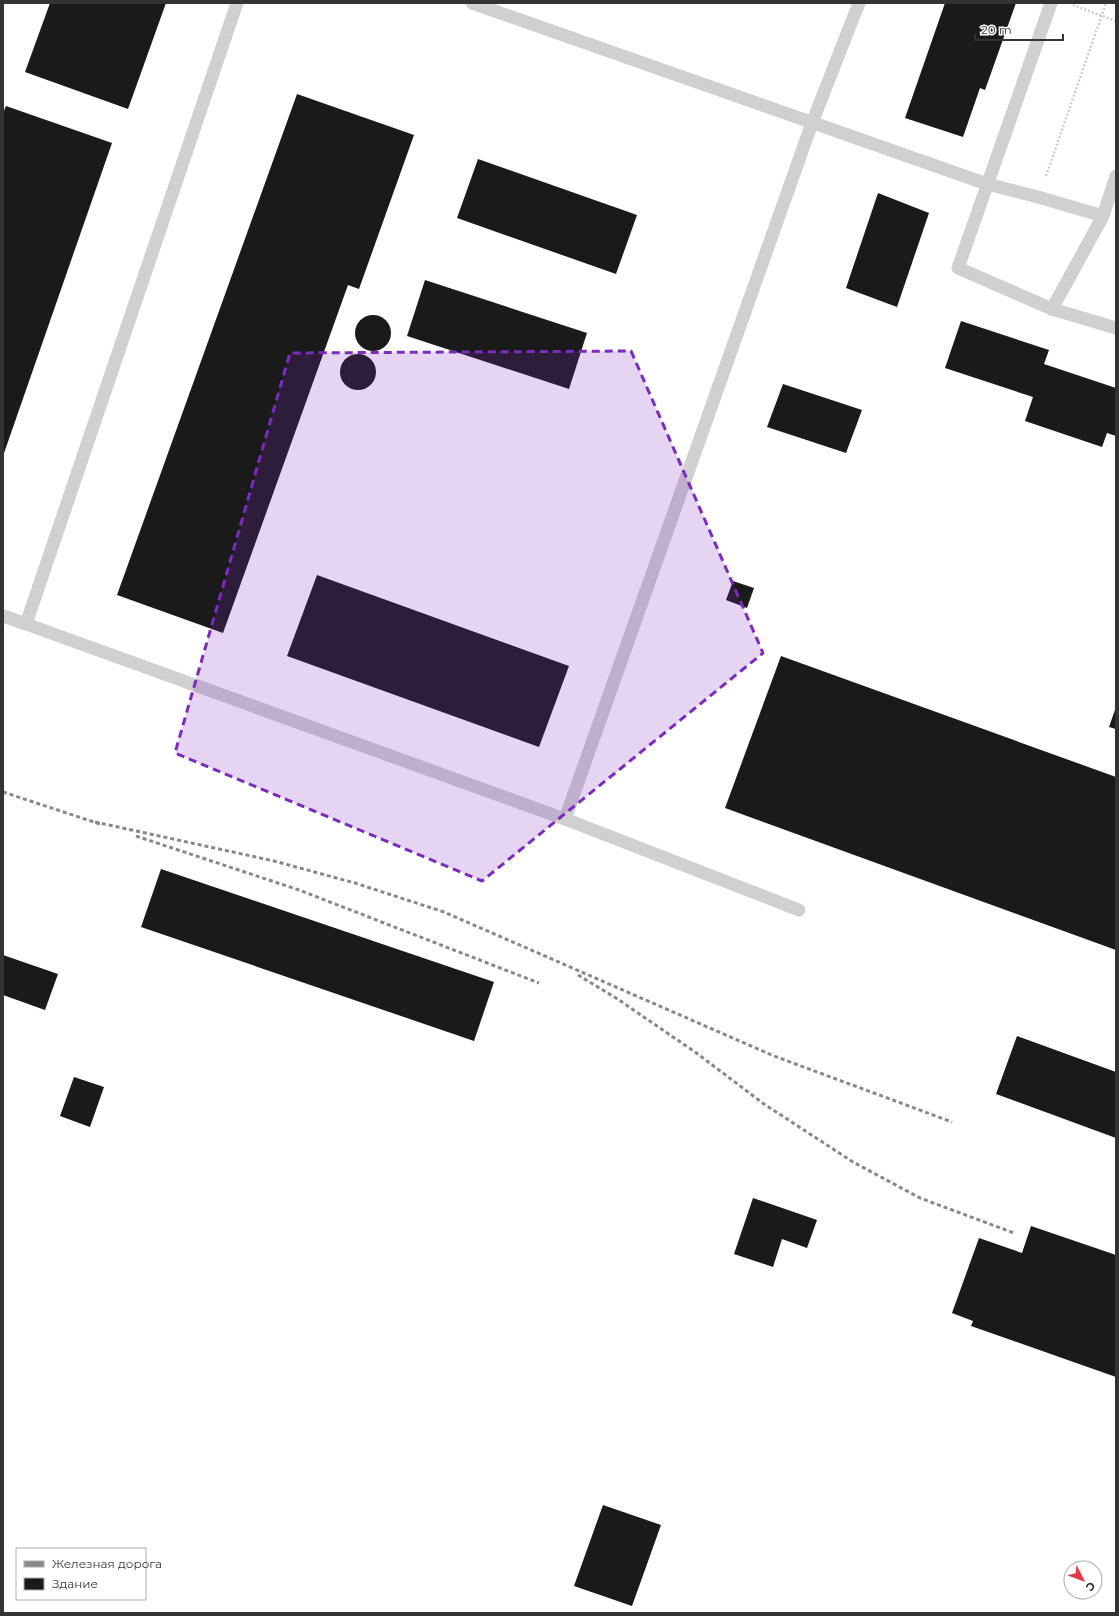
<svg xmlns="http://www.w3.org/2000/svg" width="1119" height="1616" viewBox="0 0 1119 1616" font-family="Montserrat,sans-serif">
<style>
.building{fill:#1a1a1a}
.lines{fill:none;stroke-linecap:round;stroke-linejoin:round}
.path{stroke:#cdcdcd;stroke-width:2.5;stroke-dasharray:2 2;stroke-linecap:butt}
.service{stroke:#d0d0d0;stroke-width:13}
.rail{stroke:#888;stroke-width:3;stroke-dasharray:4 3;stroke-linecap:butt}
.marked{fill:#7b2cbf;fill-opacity:0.2;stroke:#7b2cbf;stroke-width:3;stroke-dasharray:8 5;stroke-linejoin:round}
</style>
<rect width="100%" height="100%" fill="#fff"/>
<g class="building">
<polygon points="50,3 166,3 128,109 25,72"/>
<polygon points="945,3 1016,3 985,90 980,88 963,137 905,118"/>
<polygon points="297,94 414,135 359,289 348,285 223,633 117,595"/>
<polygon points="6,106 112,143 3,456 3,113"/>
<polygon points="478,159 637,215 616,274 457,218"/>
<polygon points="878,193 929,213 897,307 846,288"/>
<polygon points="425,280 587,333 569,389 407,336"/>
<circle cx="373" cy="333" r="18"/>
<polygon points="961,321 1049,350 1044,364 1116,388 1116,436 1107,433 1102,447 1025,421 1033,397 945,368"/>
<circle cx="358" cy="372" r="18"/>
<polygon points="783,384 862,410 846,453 767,427"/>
<polygon points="317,575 569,666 539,747 287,656"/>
<polygon points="733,581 754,588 747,608 726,600"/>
<polygon points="781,656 1116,777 1116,950 725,808"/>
<polygon points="1116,707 1116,729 1109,727"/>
<polygon points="161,869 494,982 474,1041 141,927"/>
<polygon points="3,955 58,974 45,1010 3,995"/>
<polygon points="1017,1036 1116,1072 1116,1138 996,1094"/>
<polygon points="74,1077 104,1087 90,1127 60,1116"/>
<polygon points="753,1198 817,1220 807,1248 782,1239 773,1267 734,1254"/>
<polygon points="1031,1226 1116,1255 1116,1377 971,1326 973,1321 952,1313 979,1238 1022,1253"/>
<polygon points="603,1505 661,1525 632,1606 574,1586"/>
</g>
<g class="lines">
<g class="path">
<polyline points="1073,5 1116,21"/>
<polyline points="1046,176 1106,3"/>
</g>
<g class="service">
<polyline points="237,3 26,624 565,819 799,910"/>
<polyline points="472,3 987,184 1038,197 1103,216"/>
<polyline points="1051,3 958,268 1052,309 1116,328"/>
<polyline points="1052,309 1103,216 1116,176"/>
<polyline points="3,616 26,624"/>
<polyline points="565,819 812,123 859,3"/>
</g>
<g class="rail">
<polyline points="3,792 100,824"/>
<polyline points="95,822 274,861 355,883 444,912 774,1056 952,1122"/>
<polyline points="136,836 299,890 539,983"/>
<polyline points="578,975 616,998 695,1052 764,1104 853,1162 920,1198 1014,1233"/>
</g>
</g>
<path class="marked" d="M631 351 763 653 482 881 175 753 290 353Z"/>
<rect width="1119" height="1616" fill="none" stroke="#333333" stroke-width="8"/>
<rect x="16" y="1548" width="130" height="52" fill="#ffffff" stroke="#adadad"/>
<rect x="24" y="1561" width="20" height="6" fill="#888888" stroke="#adadad"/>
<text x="52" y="1568" font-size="12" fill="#333333">Железная дорога</text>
<rect x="24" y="1578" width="20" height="12" fill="#1a1a1a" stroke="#adadad"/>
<text x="52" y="1588" font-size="12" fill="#333333">Здание</text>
<g transform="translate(1083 1580) rotate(132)"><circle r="19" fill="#ffffff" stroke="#adadad"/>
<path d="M0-3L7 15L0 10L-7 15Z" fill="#e63946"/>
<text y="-6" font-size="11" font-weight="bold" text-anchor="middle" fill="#333333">С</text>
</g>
<path d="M975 34v6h88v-6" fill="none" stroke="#333333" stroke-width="2"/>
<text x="981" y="34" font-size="12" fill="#333333" stroke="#ffffff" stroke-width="3" paint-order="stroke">20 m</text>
</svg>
